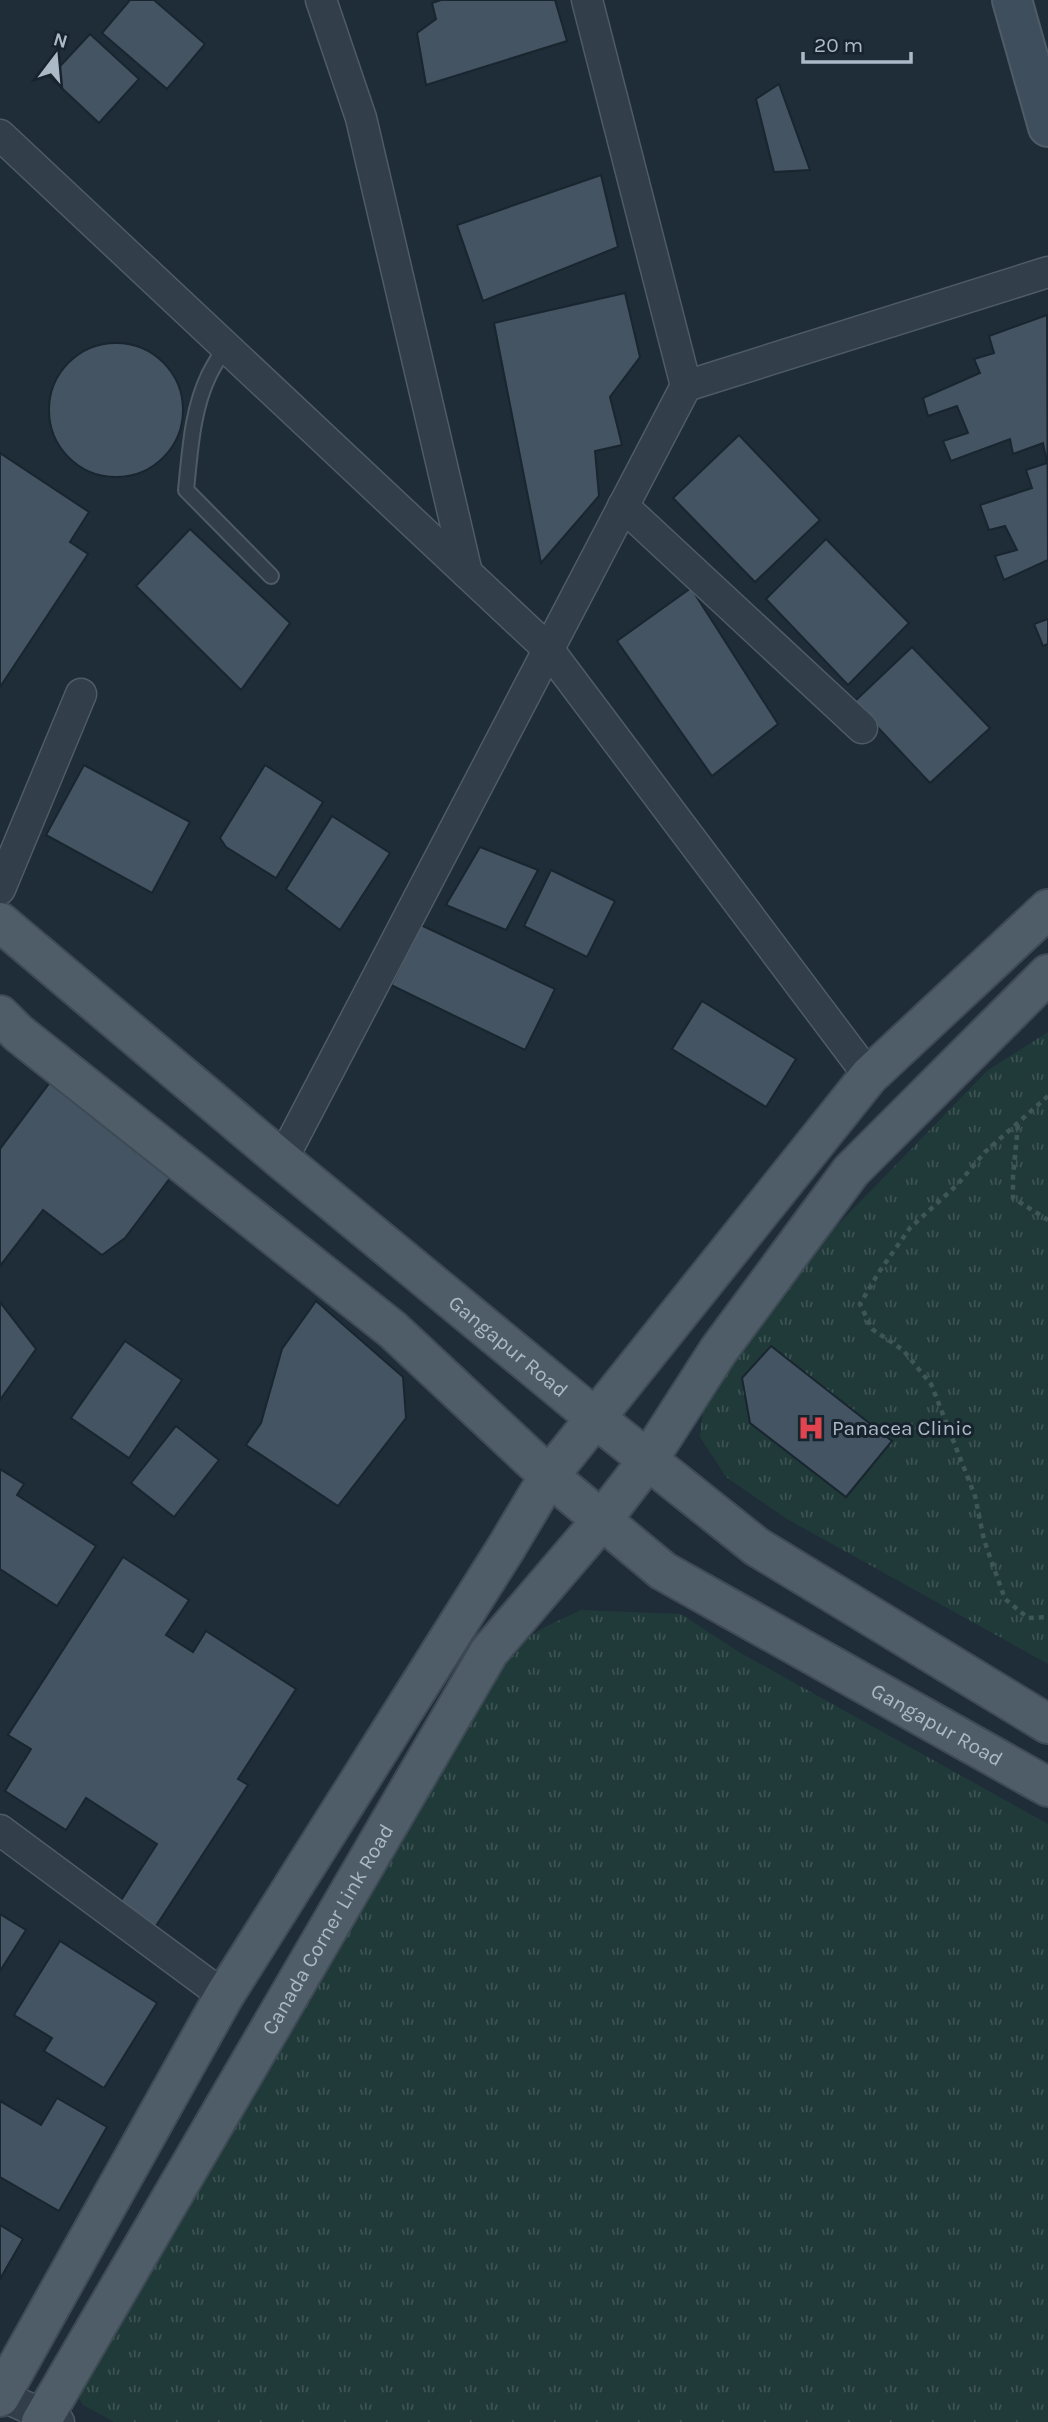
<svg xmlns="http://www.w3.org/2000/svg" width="1048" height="2422" viewBox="0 0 1048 2422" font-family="Karla,sans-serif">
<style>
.grass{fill:url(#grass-tufts)}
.building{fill:#445463;stroke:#19252f;stroke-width:2}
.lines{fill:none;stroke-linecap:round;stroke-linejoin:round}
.service-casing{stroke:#4f5c67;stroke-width:18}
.minor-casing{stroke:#4f5c67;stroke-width:33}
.secondary-casing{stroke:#4f5c67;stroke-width:42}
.primary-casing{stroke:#3e4a55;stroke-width:42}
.path{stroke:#3e5656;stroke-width:4.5;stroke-dasharray:5 5;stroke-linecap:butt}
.service{stroke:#323e49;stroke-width:14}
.minor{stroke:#323e49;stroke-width:30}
.secondary{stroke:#3f4e5c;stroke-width:38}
.primary{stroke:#4f5d69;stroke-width:38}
.labels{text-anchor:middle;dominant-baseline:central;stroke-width:6;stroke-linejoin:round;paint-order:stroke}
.street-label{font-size:21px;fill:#acb9c6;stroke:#17232d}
.poi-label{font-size:21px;fill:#acb9c6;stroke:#17232d;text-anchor:start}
</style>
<defs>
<pattern id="grass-tufts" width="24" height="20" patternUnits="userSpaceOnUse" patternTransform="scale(1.75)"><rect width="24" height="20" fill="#203939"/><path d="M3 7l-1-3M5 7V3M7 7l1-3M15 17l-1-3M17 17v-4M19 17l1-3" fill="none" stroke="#3e5454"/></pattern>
</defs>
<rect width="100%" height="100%" fill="#1e2d38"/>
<g class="grass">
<polygon points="1048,1032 1048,1664 787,1519 726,1477 700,1437 706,1383 720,1346 988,1070"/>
<polygon points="581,1610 681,1614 739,1652 1048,1824 1048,2422 114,2422 83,2405 72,2386 507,1651 545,1627"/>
</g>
<g class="building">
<polygon points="130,0 154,0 205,44 167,89 102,33"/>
<polygon points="441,0 555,0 567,41 426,85 417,33 436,19 432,3"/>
<polygon points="90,34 139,79 99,123 50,77"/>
<polygon points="779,84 810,170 774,172 756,99"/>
<polygon points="601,175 618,247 483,301 457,225"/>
<polygon points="625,293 640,357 610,397 622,445 595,451 599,496 541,563 494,323"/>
<polygon points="1047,315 1048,560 1004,580 995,556 1017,550 1005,526 989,530 980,505 1032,488 1026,470 1047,463 1043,443 1013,454 1010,439 951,461 943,441 968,433 957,406 928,416 923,398 980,373 974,359 994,353 989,336"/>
<circle cx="116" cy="410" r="67"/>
<polygon points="739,435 820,520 755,582 673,498"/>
<polygon points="0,453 89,512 70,542 88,554 0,687"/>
<polygon points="190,529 290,623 241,690 136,586"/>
<polygon points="826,539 909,623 848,685 766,599"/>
<polygon points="691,588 778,724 712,776 617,641"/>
<polygon points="1048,619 1048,644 1043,646 1034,624"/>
<polygon points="912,647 990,728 930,783 854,702"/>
<polygon points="84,765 190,822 152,893 46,835"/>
<polygon points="265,765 323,802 276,878 226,847 220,838"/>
<polygon points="332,816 390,853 340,930 286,889"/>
<polygon points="480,847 538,870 506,930 446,905"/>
<polygon points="551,870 615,901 587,957 524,926"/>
<polygon points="421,925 555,989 525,1050 391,985"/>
<polygon points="702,1001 796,1059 766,1107 672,1049"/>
<polygon points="51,1081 173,1174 125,1238 102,1255 43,1210 0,1266 0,1149"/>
<polygon points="316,1301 403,1377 406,1418 338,1506 246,1445 261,1423 282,1349"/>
<polygon points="0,1302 36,1349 0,1400"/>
<polygon points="125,1341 182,1380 129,1458 71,1418"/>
<polygon points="771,1346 892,1441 846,1497 750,1423 742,1378"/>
<polygon points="176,1426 219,1460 174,1517 131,1483"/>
<polygon points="0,1469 24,1484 17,1495 96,1546 57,1606 0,1569"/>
<polygon points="123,1557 189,1600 166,1635 193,1652 206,1631 296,1689 238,1779 248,1785 154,1929 118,1905 157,1844 86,1798 66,1830 5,1791 31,1749 8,1735"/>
<polygon points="0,1914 26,1930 0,1971"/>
<polygon points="60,1941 157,2003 104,2088 44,2051 52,2038 14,2015"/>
<polygon points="57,2098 107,2127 59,2211 0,2177 0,2101 41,2125"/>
<polygon points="0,2225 23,2239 0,2279"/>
</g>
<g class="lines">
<g class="service-casing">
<path id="service" d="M225 346C220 356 214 365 209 375 192 410 190 452 186 490L271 576"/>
</g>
<g class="minor-casing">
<g id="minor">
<polyline points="321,0 361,118 467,573"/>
<polyline points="0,135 548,649 869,1076"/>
<polyline points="686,386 1048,272"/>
<polyline points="623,506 862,728"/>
<polyline points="0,889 81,694"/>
<polyline points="282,1160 686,386 587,0"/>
<polyline points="0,1830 224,1996"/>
<polyline points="0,2395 59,2422"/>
</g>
</g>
<g class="secondary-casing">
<polyline id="secondary" points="1012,0 1048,127"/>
</g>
<g class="primary-casing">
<g id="primary">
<path id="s1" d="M0 922 282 1160 594 1417 757 1547 1048 1724"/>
<path id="s2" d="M0 1015 18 1033 393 1330 549 1476 663 1571 1048 1787"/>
<polyline points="0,2397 224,1996 506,1548 549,1476 869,1076 1048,909"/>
<path id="s3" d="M41 2422 489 1652 601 1521 648 1460 718 1351 851 1171 1048 974"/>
</g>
</g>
<g class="path">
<polyline points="1048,1096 985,1152 957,1185 910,1228 879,1272 860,1304 872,1329 903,1350 931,1384 975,1496 984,1540 1005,1599 1028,1618 1048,1617"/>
<polyline points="1018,1125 1013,1176 1013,1198 1048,1220"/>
</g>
<use href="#service" class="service"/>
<use href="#minor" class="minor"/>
<use href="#secondary" class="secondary"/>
<use href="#primary" class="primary"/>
</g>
<defs>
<g id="hospital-bare" transform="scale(2.1)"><path d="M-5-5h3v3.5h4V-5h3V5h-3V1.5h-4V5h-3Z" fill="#e0444e" stroke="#17232d" stroke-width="2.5" paint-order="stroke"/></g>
</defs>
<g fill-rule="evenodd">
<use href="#hospital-bare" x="811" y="1428"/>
</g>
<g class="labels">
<g class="street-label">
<text stroke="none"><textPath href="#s1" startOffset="662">Gangapur Road</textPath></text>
<text stroke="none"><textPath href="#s2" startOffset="1180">Gangapur Road</textPath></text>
<text stroke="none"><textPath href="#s3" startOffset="570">Canada Corner Link Road</textPath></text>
</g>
<g class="poi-label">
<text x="832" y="1428">Panacea Clinic</text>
</g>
</g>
<g transform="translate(56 56) rotate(16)" stroke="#17232d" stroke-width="5" paint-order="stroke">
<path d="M0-5L12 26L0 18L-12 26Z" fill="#acb9c6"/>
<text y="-10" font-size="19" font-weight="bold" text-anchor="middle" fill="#acb9c6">N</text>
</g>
<path d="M803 52v10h108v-10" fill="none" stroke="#acb9c6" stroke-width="3.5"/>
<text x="814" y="52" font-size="21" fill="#acb9c6" stroke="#17232d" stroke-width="5" paint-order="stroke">20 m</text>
</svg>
